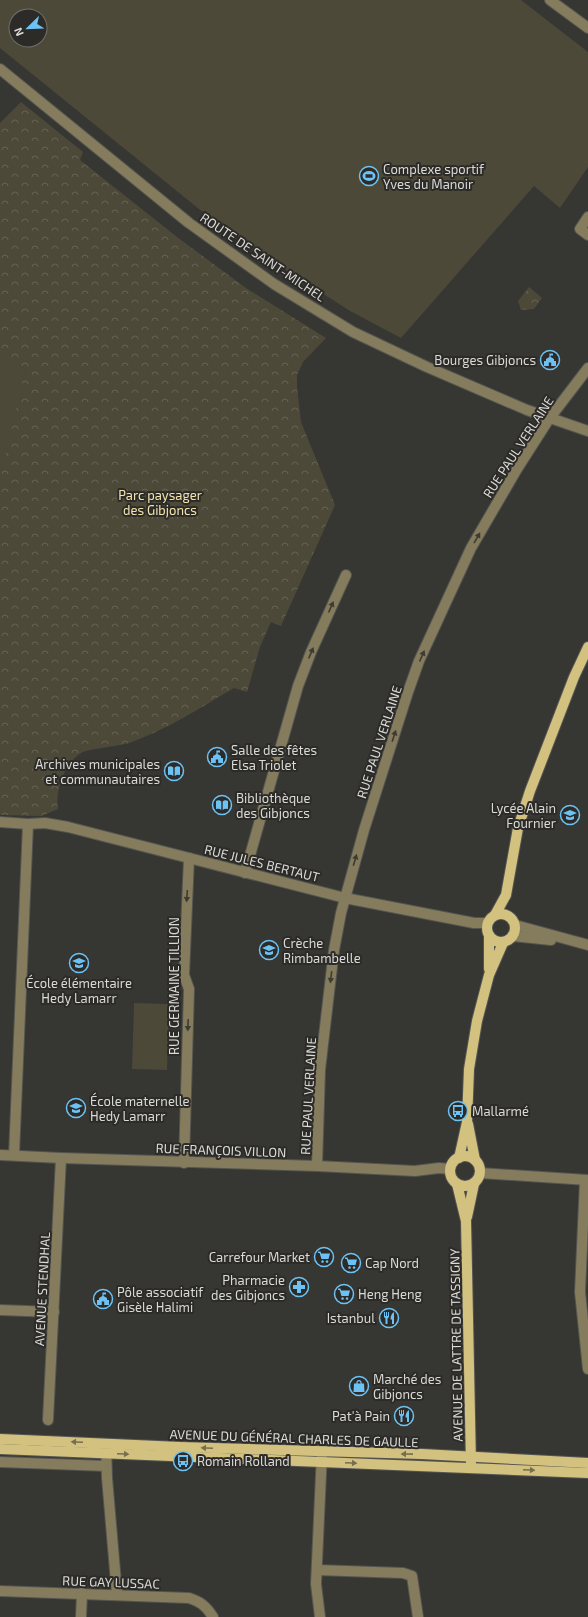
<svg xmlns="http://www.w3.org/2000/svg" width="588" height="1617" viewBox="0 0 588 1617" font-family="'Exo 2',sans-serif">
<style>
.park{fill:url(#park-crowns)}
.pitch{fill:#4d4938;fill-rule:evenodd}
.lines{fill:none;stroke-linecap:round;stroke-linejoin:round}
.minor-casing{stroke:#545450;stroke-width:12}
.major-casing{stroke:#545450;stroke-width:12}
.minor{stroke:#847c5d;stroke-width:10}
.major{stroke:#d3c180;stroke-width:10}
.oneway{fill:#3e3b33}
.oneway2{fill:#776e50}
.labels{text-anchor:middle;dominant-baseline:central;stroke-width:4;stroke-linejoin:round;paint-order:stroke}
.poi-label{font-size:13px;fill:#dadad7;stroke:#2c2b28;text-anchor:start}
.street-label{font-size:13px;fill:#dadad7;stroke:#2c2b28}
.park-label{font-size:13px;fill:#f3e4ae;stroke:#2c2b28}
</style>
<defs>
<pattern id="park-crowns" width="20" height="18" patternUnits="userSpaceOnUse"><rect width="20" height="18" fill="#4d4938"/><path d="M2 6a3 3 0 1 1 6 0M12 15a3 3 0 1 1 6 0" fill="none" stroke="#666354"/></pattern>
</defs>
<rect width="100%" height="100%" fill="#363632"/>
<g class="park">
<path d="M21 102 83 152 80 160 177 237 246 288 326 338 303 362 297 375V386L301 422 335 505 281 626 271 622 260 647 247 692 234 688C200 708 166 730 129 743 117 747 90 748 81 753 64 763 55 791 58 809L41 816 0 815V123Z"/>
<polygon points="529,287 542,298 534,309 521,310 518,301"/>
</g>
<g class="pitch">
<path d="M0 0H521L588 52V167L560 208 534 186 401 338 350 311 280 266 199 209 0 48ZM16 16H40V40H16Z"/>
<polygon points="0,360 26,367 0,477"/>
<polygon points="134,1003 169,1004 167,1070 132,1069"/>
</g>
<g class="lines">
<g class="minor-casing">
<g id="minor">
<polyline points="550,0 588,28"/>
<polyline points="0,69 189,223 274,284 353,332 427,367 527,410 588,431"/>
<polyline points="588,217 580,229 588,235"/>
<polyline points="0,822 28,824"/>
<polyline points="245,873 298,686 311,652 346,575"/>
<polyline points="515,925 588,945"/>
<polyline points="513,936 551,940"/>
<polyline points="0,1155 61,1158 317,1166 415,1171 439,1168 450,1169"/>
<polyline points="14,1155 28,824 45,823 68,827 345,898 474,923 487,923"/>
<polyline points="184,1163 189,989 184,975 189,858"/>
<polyline points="317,1166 320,1070 334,950 341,913 364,830 408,692 419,661 471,548 517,469 549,419 588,368"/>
<polyline points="480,1173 588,1180"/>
<polyline points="585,1180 580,1292 588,1369"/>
<polyline points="0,1310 54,1312"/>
<polyline points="48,1420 61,1158"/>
<polyline points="106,1445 107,1478 117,1594"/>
<polyline points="0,1462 106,1466"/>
<polyline points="317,1570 403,1573 412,1576 418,1617"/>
<path d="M0 1591 189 1598C201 1602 206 1606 213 1617"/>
<polyline points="81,1617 82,1593"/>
<polyline points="320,1617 316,1584 322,1452"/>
</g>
</g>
<g class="major-casing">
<g id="major">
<circle cx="501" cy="928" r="14"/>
<polyline points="495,915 506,895 518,828 530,791 574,677 588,647"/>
<polyline points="489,969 489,937"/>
<polyline points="468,1124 475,1160"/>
<circle cx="465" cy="1171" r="15"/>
<polyline points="459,1158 467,1122 469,1069 477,1021 489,975 503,943"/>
<polyline points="457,1184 466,1221 471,1464"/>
<polyline points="467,1217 474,1184"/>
<polyline points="0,1439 180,1447 422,1454 588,1463"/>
<polyline points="0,1449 588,1473"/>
</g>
</g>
<use href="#minor" class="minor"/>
<use href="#major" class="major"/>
</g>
<defs><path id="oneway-solid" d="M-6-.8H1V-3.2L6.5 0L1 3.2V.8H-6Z"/></defs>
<g class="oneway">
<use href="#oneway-solid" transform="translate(477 538) rotate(-60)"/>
<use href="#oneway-solid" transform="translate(331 607) rotate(-66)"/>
<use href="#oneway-solid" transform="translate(311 653) rotate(-67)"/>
<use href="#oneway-solid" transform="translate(422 656) rotate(-66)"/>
<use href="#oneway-solid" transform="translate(394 736) rotate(-72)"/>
<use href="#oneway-solid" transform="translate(355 860) rotate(-74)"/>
<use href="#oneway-solid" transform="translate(187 896) rotate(94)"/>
<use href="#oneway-solid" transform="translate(331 977) rotate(97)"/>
<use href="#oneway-solid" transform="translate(188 1025) rotate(92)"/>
</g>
<g class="oneway2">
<use href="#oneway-solid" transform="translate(77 1442) rotate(-178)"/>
<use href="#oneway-solid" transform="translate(207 1448) rotate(-178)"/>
<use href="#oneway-solid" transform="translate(123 1454) rotate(3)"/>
<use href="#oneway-solid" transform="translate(407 1454) rotate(-179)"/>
<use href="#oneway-solid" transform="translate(351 1463) rotate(2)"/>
<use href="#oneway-solid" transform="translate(529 1470) rotate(3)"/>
</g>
<defs>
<g id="stadium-ring" transform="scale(1)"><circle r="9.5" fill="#2c2b28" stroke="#6dc2f3" stroke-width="1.5"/><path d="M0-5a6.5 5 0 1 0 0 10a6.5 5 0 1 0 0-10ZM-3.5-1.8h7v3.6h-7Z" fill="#6dc2f3"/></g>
<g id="civic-ring" transform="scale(1)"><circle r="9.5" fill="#2c2b28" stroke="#6dc2f3" stroke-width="1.5"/><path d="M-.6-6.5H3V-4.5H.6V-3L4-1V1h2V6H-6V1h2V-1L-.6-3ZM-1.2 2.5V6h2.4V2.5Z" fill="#6dc2f3"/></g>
<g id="library-ring" transform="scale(1)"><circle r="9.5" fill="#2c2b28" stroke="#6dc2f3" stroke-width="1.5"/><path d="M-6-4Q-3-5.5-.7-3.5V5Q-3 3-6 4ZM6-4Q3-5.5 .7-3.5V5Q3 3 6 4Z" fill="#6dc2f3"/></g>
<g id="school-ring" transform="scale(1)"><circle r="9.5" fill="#2c2b28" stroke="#6dc2f3" stroke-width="1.5"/><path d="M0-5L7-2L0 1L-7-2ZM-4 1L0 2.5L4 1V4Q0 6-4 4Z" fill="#6dc2f3"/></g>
<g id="bus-ring" transform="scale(1)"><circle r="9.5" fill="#2c2b28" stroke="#6dc2f3" stroke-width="1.5"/><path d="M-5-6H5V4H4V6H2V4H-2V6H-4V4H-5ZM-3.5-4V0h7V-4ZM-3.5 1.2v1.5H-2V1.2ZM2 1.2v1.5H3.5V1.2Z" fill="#6dc2f3"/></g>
<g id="supermarket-ring" transform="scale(1)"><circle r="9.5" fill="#2c2b28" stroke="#6dc2f3" stroke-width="1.5"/><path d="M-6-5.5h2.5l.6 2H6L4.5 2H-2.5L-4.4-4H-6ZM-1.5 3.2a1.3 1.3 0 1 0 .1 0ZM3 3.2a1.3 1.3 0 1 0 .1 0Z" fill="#6dc2f3"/></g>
<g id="pharmacy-ring" transform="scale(1)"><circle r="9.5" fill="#2c2b28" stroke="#6dc2f3" stroke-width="1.5"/><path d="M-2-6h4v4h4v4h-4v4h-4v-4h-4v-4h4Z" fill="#6dc2f3"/></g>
<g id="restaurant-ring" transform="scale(1)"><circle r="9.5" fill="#2c2b28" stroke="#6dc2f3" stroke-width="1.5"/><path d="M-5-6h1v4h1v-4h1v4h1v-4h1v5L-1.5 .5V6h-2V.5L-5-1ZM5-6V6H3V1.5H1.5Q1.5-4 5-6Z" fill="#6dc2f3"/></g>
<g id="shop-ring" transform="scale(1)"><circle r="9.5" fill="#2c2b28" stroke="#6dc2f3" stroke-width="1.5"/><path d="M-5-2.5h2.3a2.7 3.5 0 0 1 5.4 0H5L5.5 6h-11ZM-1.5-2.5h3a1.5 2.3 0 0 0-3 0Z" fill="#6dc2f3"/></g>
</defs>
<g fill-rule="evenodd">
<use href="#stadium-ring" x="369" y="176"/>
<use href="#civic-ring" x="550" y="360"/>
<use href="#civic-ring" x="217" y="757"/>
<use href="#library-ring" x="174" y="771"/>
<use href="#library-ring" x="222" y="805"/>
<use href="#school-ring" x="570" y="815"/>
<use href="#school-ring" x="269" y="950"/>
<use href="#school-ring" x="79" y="963"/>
<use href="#school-ring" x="76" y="1108"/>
<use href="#bus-ring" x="458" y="1111"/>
<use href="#supermarket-ring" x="324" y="1257"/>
<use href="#supermarket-ring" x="351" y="1263"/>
<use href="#pharmacy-ring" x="299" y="1287"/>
<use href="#supermarket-ring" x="344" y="1294"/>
<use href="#civic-ring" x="103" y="1299"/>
<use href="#restaurant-ring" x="389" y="1318"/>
<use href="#shop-ring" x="359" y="1386"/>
<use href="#restaurant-ring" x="404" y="1416"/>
<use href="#bus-ring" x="183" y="1461"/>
</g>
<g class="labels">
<g class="poi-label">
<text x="383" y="169">Complexe sportif<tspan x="383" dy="15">Yves du Manoir</tspan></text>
<text x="536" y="360" text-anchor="end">Bourges Gibjoncs</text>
<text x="231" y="750">Salle des fêtes<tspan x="231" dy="15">Elsa Triolet</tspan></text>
<text x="160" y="764" text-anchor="end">Archives municipales<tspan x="160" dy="15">et communautaires</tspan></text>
<text x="236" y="798">Bibliothèque<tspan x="236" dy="15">des Gibjoncs</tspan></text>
<text x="556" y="808" text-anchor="end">Lycée Alain<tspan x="556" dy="15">Fournier</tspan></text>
<text x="283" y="943">Crèche<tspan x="283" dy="15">Rimbambelle</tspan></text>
<text x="79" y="983" text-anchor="middle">École élémentaire<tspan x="79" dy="15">Hedy Lamarr</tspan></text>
<text x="90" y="1101">École maternelle<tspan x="90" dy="15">Hedy Lamarr</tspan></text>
<text x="472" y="1111">Mallarmé</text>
<text x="310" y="1257" text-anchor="end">Carrefour Market</text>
<text x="365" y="1263">Cap Nord</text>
<text x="285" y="1280" text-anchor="end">Pharmacie<tspan x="285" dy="15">des Gibjoncs</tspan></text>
<text x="117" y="1292">Pôle associatif<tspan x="117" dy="15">Gisèle Halimi</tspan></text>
<text x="358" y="1294">Heng Heng</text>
<text x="375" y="1318" text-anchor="end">Istanbul</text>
<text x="373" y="1379">Marché des<tspan x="373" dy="15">Gibjoncs</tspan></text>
<text x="390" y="1416" text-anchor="end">Pat'à Pain</text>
<text x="197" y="1461">Romain Rolland</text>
</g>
<g class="street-label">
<text transform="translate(263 257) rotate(34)">ROUTE DE SAINT-MICHEL</text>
<text transform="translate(518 447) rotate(-57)">RUE PAUL VERLAINE</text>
<text transform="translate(379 742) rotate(-72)">RUE PAUL VERLAINE</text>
<text transform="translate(262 863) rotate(14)">RUE JULES BERTAUT</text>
<text transform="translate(174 986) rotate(-90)">RUE GERMAINE TILLION</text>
<text transform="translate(308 1096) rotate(-87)">RUE PAUL VERLAINE</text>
<text transform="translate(221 1150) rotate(2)">RUE FRANÇOIS VILLON</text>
<text transform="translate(42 1289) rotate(-87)">AVENUE STENDHAL</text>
<text transform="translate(456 1345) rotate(-91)">AVENUE DE LATTRE DE TASSIGNY</text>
<text transform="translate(294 1438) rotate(2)">AVENUE DU GÉNÉRAL CHARLES DE GAULLE</text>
<text transform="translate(111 1582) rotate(2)">RUE GAY LUSSAC</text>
</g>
<g class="park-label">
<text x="160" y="495">Parc paysager<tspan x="160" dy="15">des Gibjoncs</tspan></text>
</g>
</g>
<g transform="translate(28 28) rotate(247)"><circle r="19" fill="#2c2b28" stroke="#72716e"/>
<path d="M0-3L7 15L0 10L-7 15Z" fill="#6dc2f3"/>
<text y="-6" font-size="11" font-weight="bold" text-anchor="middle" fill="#dadad7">N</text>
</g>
</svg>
